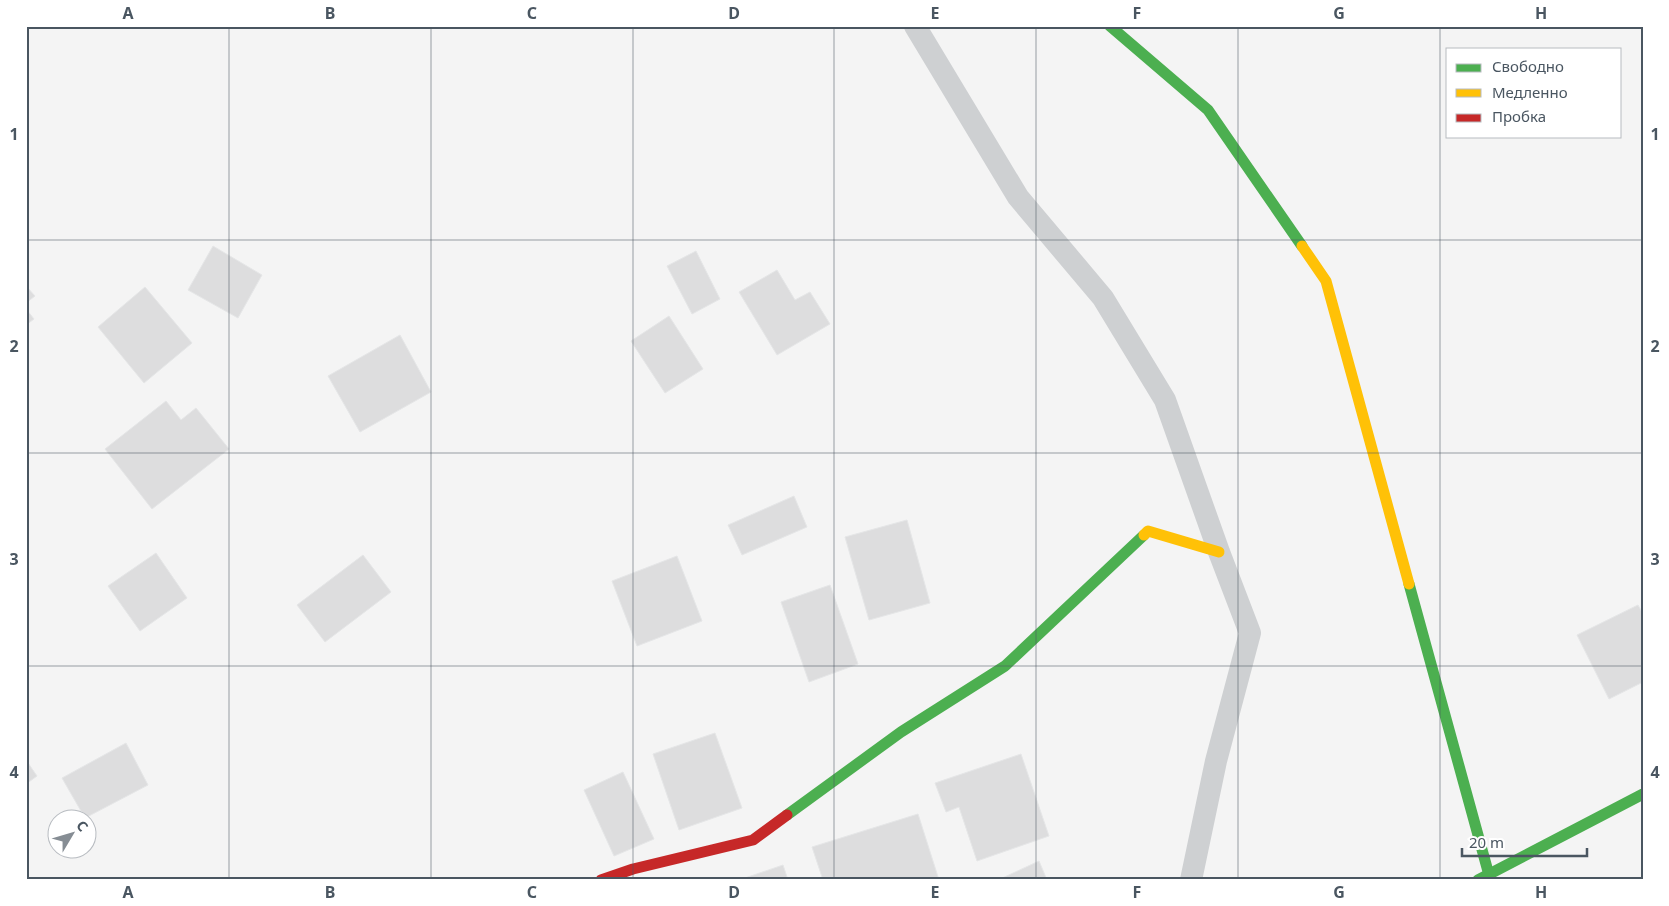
<svg xmlns="http://www.w3.org/2000/svg" width="1669" height="906" viewBox="0 0 1669 906" font-family="'Noto Sans',sans-serif">
<style>
.building{fill:#ddddde;stroke:#e5e6e7}
.lines{fill:none;stroke-linecap:round;stroke-linejoin:round}
.lane{stroke:#ced0d2;stroke-width:22}
.fast{stroke:#4caf50;stroke-width:11}
.slow{stroke:#ffc107;stroke-width:11}
.jam{stroke:#c62828;stroke-width:11}
.grid{fill:none;stroke:#4a5661;stroke-width:1;stroke-opacity:0.55}
.neatline{fill:none;stroke:#4a5661;stroke-width:2}
.grid-label{font-size:16px;text-anchor:middle;font-weight:bold;fill:#4a5661}
</style>
<rect width="100%" height="100%" fill="#f4f4f4"/>
<g class="building">
<polygon points="213,246 262,275 238,318 188,290"/>
<polygon points="696,251 720,299 692,314 667,266"/>
<polygon points="777,270 795,300 810,292 830,324 777,355 739,292"/>
<polygon points="26,286 35,296 26,303"/>
<polygon points="145,287 192,343 144,383 98,327"/>
<polygon points="26,309 34,319 26,325"/>
<polygon points="669,316 703,369 665,393 631,341"/>
<polygon points="400,335 431,392 360,432 328,376"/>
<polygon points="166,401 181,420 196,408 229,449 152,509 105,449"/>
<polygon points="794,496 807,527 742,555 728,525"/>
<polygon points="907,520 930,603 869,620 845,537"/>
<polygon points="156,553 187,598 140,631 108,586"/>
<polygon points="363,555 391,592 325,642 297,605"/>
<polygon points="677,556 702,621 637,646 612,581"/>
<polygon points="830,585 858,664 809,682 781,602"/>
<polygon points="1638,605 1643,614 1643,682 1609,699 1577,635"/>
<polygon points="715,733 742,808 679,830 653,754"/>
<polygon points="126,743 148,785 85,818 62,778"/>
<polygon points="1021,754 1049,836 977,861 959,807 946,812 935,783"/>
<polygon points="26,760 37,776 26,784"/>
<polygon points="623,772 654,839 614,856 584,790"/>
<polygon points="918,814 939,880 823,880 812,847"/>
<polygon points="1039,861 1047,880 998,880"/>
<polygon points="783,865 788,880 739,880"/>
</g>
<g class="lines">
<polyline class="lane" points="915,26 1018,197 1103,298 1165,400 1219,552 1250,633 1216,761 1191,880"/>
<g class="fast">
<polyline points="1110,26 1208,110 1302,246"/>
<polyline points="1409,584 1489,875"/>
<polyline points="787,815 901,732 1005,666 1144,535"/>
<polyline points="1478,880 1643,794"/>
</g>
<g class="slow">
<polyline points="1302,246 1326,281 1409,584"/>
<polyline points="1144,535 1148,531 1219,552"/>
</g>
<polyline class="jam" points="601,880 633,869 753,840 787,815"/>
</g>
<path class="grid" d="M229 26V880M431 26V880M633 26V880M834 26V880M1036 26V880M1238 26V880M1440 26V880M26 240H1643M26 453H1643M26 666H1643"/>
<rect width="1669" height="906" fill="none" stroke="#ffffff" stroke-width="55"/>
<rect x="1446" y="48" width="175" height="90" fill="#ffffff" stroke="#b7bbc0"/>
<rect x="1456" y="64" width="25" height="8" fill="#4caf50" stroke="#b7bbc0"/>
<text x="1492" y="72" font-size="15" fill="#4a5661">Свободно</text>
<rect x="1456" y="89" width="25" height="8" fill="#ffc107" stroke="#b7bbc0"/>
<text x="1492" y="98" font-size="15" fill="#4a5661">Медленно</text>
<rect x="1456" y="114" width="25" height="8" fill="#c62828" stroke="#b7bbc0"/>
<text x="1492" y="122" font-size="15" fill="#4a5661">Пробка</text>
<g transform="translate(72 834) rotate(52)"><circle r="24" fill="#ffffff" stroke="#b7bbc0"/>
<path d="M0-4L9 19L0 12L-9 19Z" fill="#868d94"/>
<text y="-8" font-size="14" font-weight="bold" text-anchor="middle" fill="#4a5661">С</text>
</g>
<path d="M1462 848v8h125v-8" fill="none" stroke="#4a5661" stroke-width="2.5"/>
<text x="1469" y="848" font-size="15" fill="#4a5661" stroke="#ffffff" stroke-width="4" paint-order="stroke">20 m</text>
<rect x="28" y="28" width="1614" height="850" class="neatline"/>
<g class="grid-label">
<text x="128" y="19">A</text>
<text x="330" y="19">B</text>
<text x="532" y="19">C</text>
<text x="734" y="19">D</text>
<text x="935" y="19">E</text>
<text x="1137" y="19">F</text>
<text x="1339" y="19">G</text>
<text x="1541" y="19">H</text>
<text x="14" y="140">1</text>
<text x="1655" y="140">1</text>
<text x="14" y="352">2</text>
<text x="1655" y="352">2</text>
<text x="14" y="565">3</text>
<text x="1655" y="565">3</text>
<text x="14" y="778">4</text>
<text x="1655" y="778">4</text>
<text x="128" y="898">A</text>
<text x="330" y="898">B</text>
<text x="532" y="898">C</text>
<text x="734" y="898">D</text>
<text x="935" y="898">E</text>
<text x="1137" y="898">F</text>
<text x="1339" y="898">G</text>
<text x="1541" y="898">H</text>
</g>
</svg>
